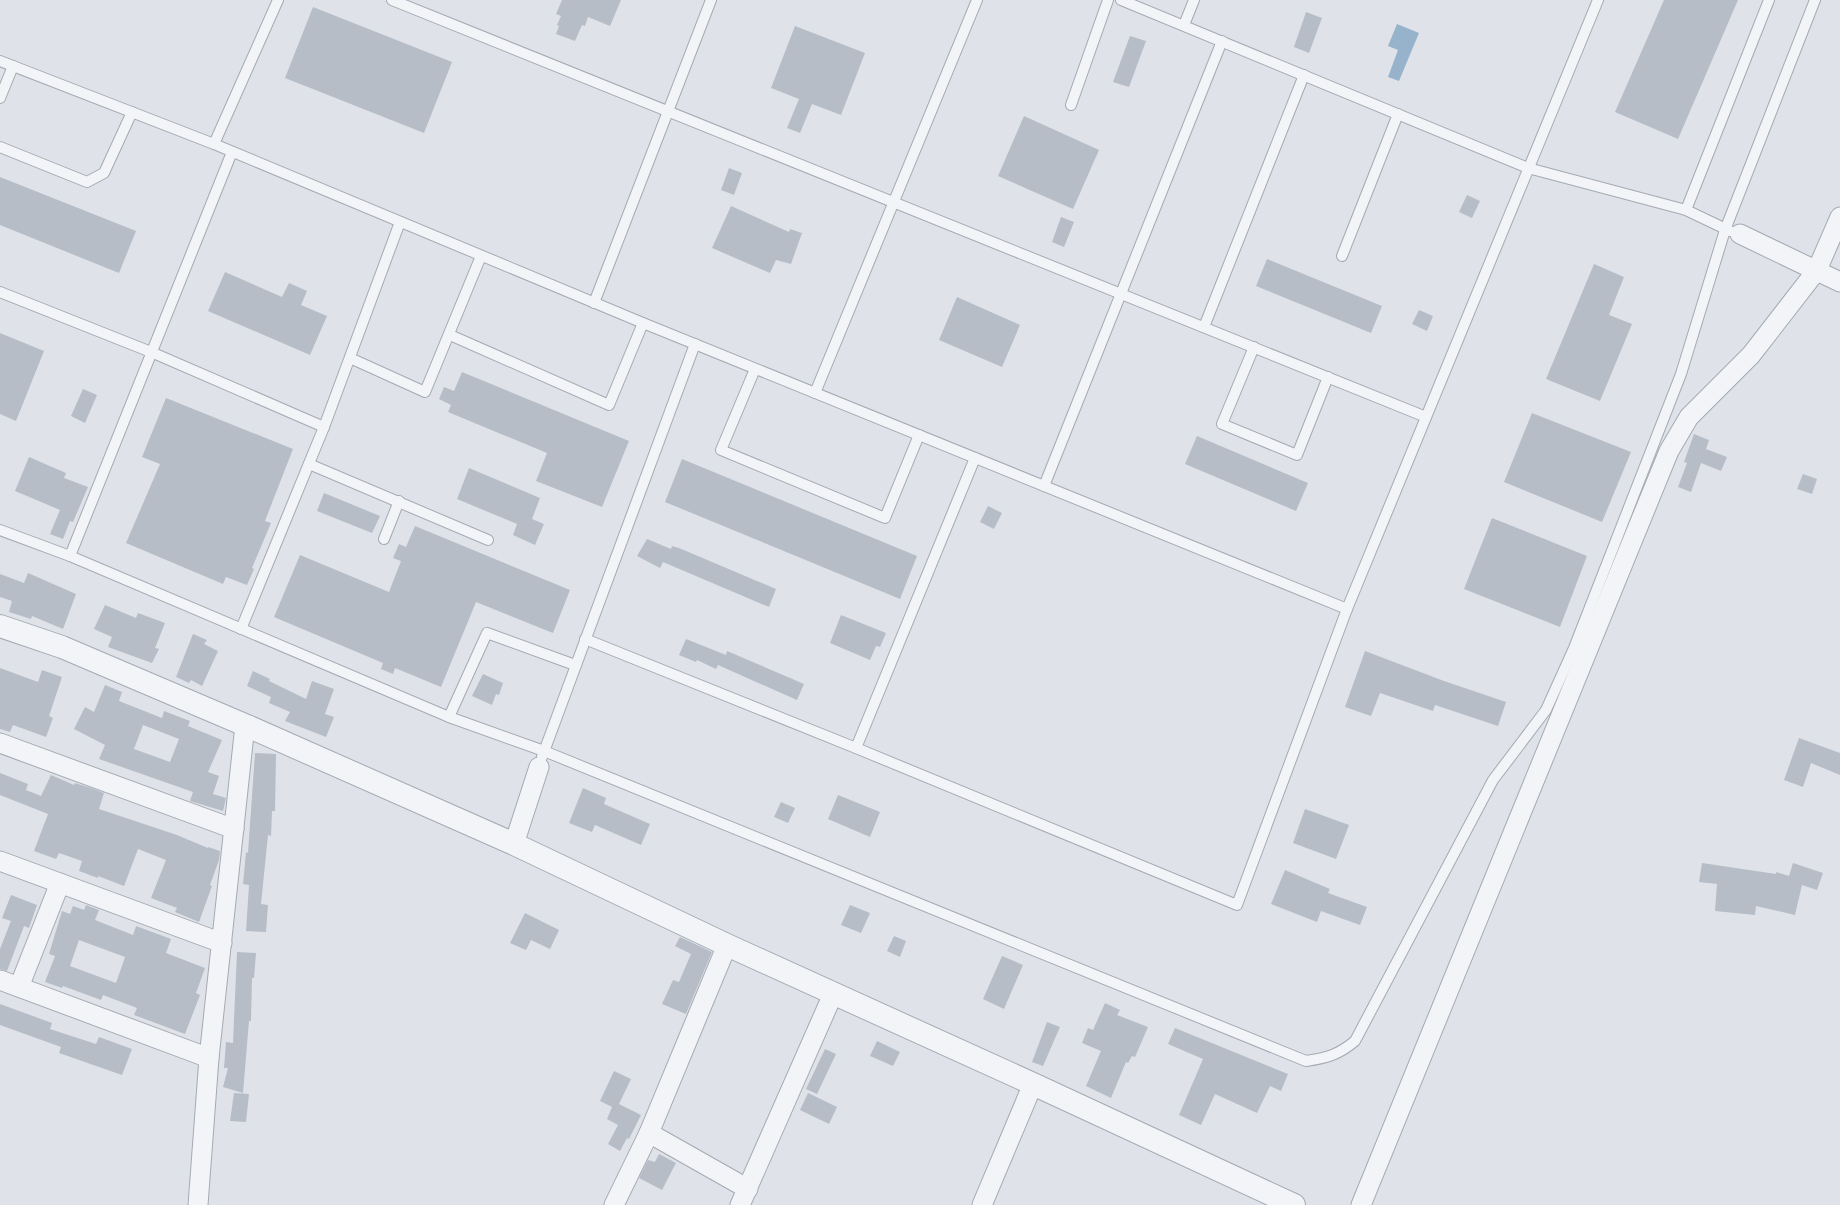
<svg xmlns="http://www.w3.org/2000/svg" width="1840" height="1205" viewBox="0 0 1840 1205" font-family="Barlow,sans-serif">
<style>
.water{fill:#97b3cc}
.building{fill:#b6bdc6;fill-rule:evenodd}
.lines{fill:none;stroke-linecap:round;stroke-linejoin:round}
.service-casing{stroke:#a4aab3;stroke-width:12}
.minor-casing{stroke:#a4aab3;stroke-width:21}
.tertiary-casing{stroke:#a4aab3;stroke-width:24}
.service{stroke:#f2f4f7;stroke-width:10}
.minor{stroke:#f2f4f7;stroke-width:19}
.tertiary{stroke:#f2f4f7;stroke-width:22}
</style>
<rect width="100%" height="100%" fill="#dfe3e9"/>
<polygon class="water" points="1397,24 1419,33 1399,81 1388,77 1398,50 1388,46"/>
<g class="building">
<polygon points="562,0 621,0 610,26 588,17 585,26 582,25 575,41 556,34 559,26 557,25 561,16 556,14"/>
<polygon points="1664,0 1738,0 1678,139 1615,112"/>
<polygon points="313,7 452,62 424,133 285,78"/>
<polygon points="1306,12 1322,18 1309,53 1294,47"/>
<polygon points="795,26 865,53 841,115 812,104 800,133 787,128 799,99 771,88"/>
<polygon points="1130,36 1146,41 1129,87 1113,82"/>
<polygon points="1024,116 1099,150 1073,209 998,176"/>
<polygon points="729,168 742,173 734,195 721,190"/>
<polygon points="0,177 136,231 119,273 0,225"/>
<polygon points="1467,195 1480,201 1472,218 1459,212"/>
<polygon points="731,206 789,232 790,229 802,233 791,264 776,260 770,273 712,248"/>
<polygon points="1061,217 1074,222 1064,247 1052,242"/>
<polygon points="1267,259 1382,306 1371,333 1256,286"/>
<polygon points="1594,264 1624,277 1609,315 1632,324 1600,401 1546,379"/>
<polygon points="225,272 282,297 289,283 307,291 301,305 327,316 310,355 208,311"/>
<polygon points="957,297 1020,325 1002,367 939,340"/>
<polygon points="1419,310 1433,316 1427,331 1412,324"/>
<polygon points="0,333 44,351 16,421 0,414"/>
<polygon points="462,372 629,441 602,507 536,481 547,453 448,412 451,405 439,399 444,387 454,391"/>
<polygon points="83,389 97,395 85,423 71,416"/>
<polygon points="166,398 293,449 265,521 271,523 252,568 254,569 247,585 226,577 223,584 126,543 160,464 142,457"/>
<polygon points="1532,413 1631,452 1602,522 1504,482"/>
<polygon points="1694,434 1709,440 1706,449 1727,457 1721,471 1701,463 1691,492 1678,487 1687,463 1684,462"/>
<polygon points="1197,436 1308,483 1296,511 1185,464"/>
<polygon points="29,457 66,473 64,478 88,487 73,522 70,521 63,539 50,534 60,510 15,491"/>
<polygon points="682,459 917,556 900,599 665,502"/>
<polygon points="469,468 540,498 532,519 544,524 535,545 513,535 517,524 457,499"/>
<polygon points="1803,474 1817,479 1812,494 1797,489"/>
<polygon points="324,493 380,516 372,533 317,511"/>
<polygon points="988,506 1002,513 994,529 980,522"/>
<polygon points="1492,518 1587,556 1560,627 1464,589"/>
<polygon points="415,526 570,590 553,633 476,602 441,687 395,668 393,674 381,669 383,663 274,617 300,555 389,592 401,561 393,558 399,544 406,547"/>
<polygon points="647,539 671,549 672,546 679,548 776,589 769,607 663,562 660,568 637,556"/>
<polygon points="28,573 76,594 63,629 32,616 31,619 9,612 12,601 0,597 0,574 24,583"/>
<polygon points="105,605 136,618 138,613 165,623 155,648 159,649 152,663 108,647 112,637 94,629"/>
<polygon points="841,615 886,633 880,647 876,646 870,660 830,643"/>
<polygon points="193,634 207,640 204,644 218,651 202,686 191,680 189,683 176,677"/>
<polygon points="686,639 726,655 727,651 804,684 797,700 718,665 716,669 697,660 696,662 679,655"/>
<polygon points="1365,651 1444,681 1506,702 1498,726 1435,705 1433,711 1380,693 1371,716 1345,707"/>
<polygon points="0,668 38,682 42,670 62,677 49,716 53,718 46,737 13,725 10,732 0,729"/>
<polygon points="253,671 270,679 269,681 306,699 312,681 334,689 325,714 334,717 326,737 285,721 290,712 269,703 271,697 247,686"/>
<polygon points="483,674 503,683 499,695 496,694 492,705 472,696"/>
<path d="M105 685 122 692 119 701 162 718 164 711 190 721 188 726 222 740 208 772 219 776 213 794 226 798 223 811 190 801 193 792 99 759 105 745 74 729 85 707 94 712ZM143 725 179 739 170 762 134 749Z"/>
<polygon points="1799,738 1840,753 1840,775 1811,763 1803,787 1784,780"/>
<polygon points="255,753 276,754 275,811 272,811 271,836 268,835 261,904 268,905 266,932 246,931 249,885 243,884 246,852 248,853"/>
<polygon points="0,773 28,784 26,790 41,796 51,775 74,785 75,783 91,788 104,793 99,809 177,835 208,848 208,847 220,851 219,860 210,885 212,886 199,922 175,912 177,908 151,898 166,860 138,849 124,886 98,876 98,878 79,871 82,861 59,853 56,859 34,851 48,814 0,795"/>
<polygon points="583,788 606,798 604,804 650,824 641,845 595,825 592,832 569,823"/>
<polygon points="838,795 880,812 870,837 828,819"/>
<polygon points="781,802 795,808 788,823 774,817"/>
<polygon points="1305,809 1349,825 1336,859 1293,843"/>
<polygon points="1702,863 1776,874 1776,872 1789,876 1793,863 1823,873 1817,890 1802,885 1795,915 1756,906 1755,915 1715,911 1717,884 1699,882"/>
<polygon points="1285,870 1330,889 1328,893 1367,907 1360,925 1321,911 1317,922 1271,904"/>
<polygon points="11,895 37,905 29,928 24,926 7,971 0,969 0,949 11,921 2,918"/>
<path d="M86 905 99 910 95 920 133 935 136 926 171 939 166 953 205 968 196 993 200 995 185 1034 134 1015 137 1008 103 995 101 1000 63 986 62 988 45 982 55 956 49 954 62 911 70 914 73 906 84 910ZM79 940 125 957 116 983 70 966Z"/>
<polygon points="850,905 870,913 861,933 841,925"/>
<polygon points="525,913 559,930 550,949 531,940 526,950 510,943"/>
<polygon points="894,936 906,941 900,957 887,951"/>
<polygon points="680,937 712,952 686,1014 662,1004 673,980 679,982 691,954 675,946"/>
<polygon points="237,952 256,953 254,978 252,978 251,1021 249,1021 243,1093 223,1087 228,1068 224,1068 226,1042 233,1043"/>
<polygon points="1002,956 1023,965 1004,1009 983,999"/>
<polygon points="1105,1003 1120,1010 1117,1015 1148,1027 1135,1057 1132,1056 1128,1063 1126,1062 1111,1098 1086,1086 1101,1051 1082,1043 1088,1028 1093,1030"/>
<polygon points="0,1004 52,1023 50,1029 96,1044 99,1037 132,1049 122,1075 59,1053 61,1047 0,1025"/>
<polygon points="1047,1022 1060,1027 1043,1066 1032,1062"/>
<polygon points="1175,1028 1288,1074 1281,1091 1270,1086 1257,1113 1215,1094 1201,1125 1179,1115 1203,1059 1168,1044"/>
<polygon points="877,1041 900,1052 893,1066 870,1056"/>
<polygon points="825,1049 836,1054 817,1094 806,1089"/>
<polygon points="614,1071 631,1079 619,1104 641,1115 629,1139 627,1138 620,1151 608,1144 618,1125 607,1119 612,1107 600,1101"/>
<polygon points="234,1093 249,1094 246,1122 230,1121"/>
<polygon points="808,1093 837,1107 829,1124 800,1110"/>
<polygon points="659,1154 676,1163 662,1190 639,1178 648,1160 655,1162"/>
</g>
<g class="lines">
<g class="service-casing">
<g id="service">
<polyline points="392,0 1426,417"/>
<polyline points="1121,0 1528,168 1686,210 1730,231"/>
<polyline points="1184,25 1194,0"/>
<polyline points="0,61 214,144 643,323 1347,609"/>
<polyline points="0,98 13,66"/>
<polyline points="1071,105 1108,0"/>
<polyline points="214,144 278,0"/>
<polyline points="0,147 87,182 104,173 132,112"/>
<polyline points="1686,210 1769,0"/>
<polyline points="1342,256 1398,114"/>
<polyline points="0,292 151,352 324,427"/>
<polyline points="594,303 711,0"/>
<polyline points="1204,327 1304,75"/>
<polyline points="450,335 609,405 643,323"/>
<polyline points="1254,347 1222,424 1297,455 1328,377"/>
<polyline points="350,358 425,392 481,256"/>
<polyline points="755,369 721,450 885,518 919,435"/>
<polyline points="815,393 977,0"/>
<polyline points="309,464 488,540"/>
<polyline points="1044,486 1222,41"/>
<path d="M0 530 70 556 449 717 544 751 1306 1061C1327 1058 1338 1055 1355 1041L1493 780 1546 710 1574 648 1681 374 1725 230 1815 0"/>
<polyline points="384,539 399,501"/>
<polyline points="70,556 232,152"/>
<polyline points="241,629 324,427 400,222"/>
<polyline points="585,639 856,748 1237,905 1347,609 1598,0"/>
<polyline points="449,717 487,633 575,665"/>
<polyline points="856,748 975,458"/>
<polyline points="542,757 695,344"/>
</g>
</g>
<g class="minor-casing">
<g id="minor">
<polyline points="1740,234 1840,282"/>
<polyline points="0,743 234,829"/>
<polyline points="514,844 539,767"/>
<polyline points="0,861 222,943"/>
<polyline points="0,980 209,1058"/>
<polyline points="19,987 60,883"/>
<polyline points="649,1133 748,1189"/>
<polyline points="198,1205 209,1058 245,725"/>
<polyline points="614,1205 649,1133 727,945"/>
<polyline points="740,1205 833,994"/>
<polyline points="982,1205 1033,1084"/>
<polyline points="1361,1205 1669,451 1689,417 1751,355 1817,270 1840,217"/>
</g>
</g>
<g class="tertiary-casing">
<polyline id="tertiary" points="0,626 62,647 245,725 514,844 727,945 1033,1084 1294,1205"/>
</g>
<use href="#service" class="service"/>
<use href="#minor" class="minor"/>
<use href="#tertiary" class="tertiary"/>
</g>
</svg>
